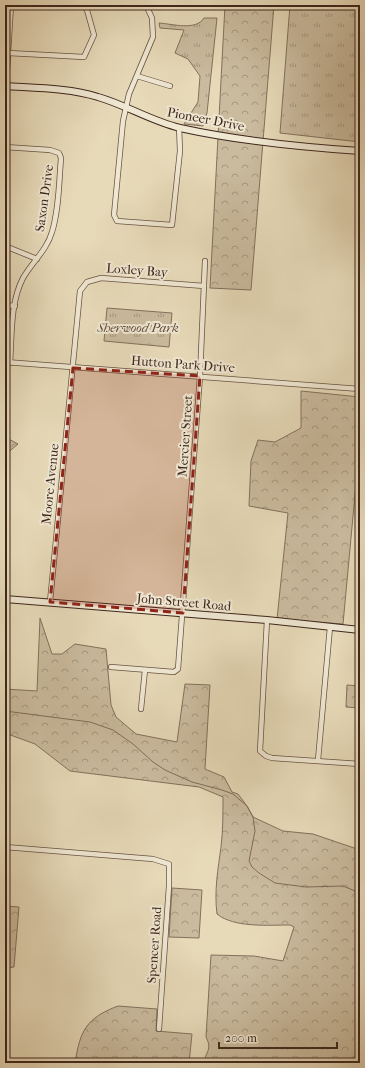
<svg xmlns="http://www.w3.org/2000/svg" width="365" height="1068" viewBox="0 0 365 1068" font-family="'IM FELL French Canon',serif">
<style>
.forest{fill:url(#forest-crowns);stroke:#84705d}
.park{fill:url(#park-tufts);stroke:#84705d}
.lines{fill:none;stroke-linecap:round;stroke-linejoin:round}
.stream{stroke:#816d5a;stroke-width:1}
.street-casing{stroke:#685343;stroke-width:6}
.secondary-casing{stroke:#3e261c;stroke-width:8}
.street{stroke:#efe7d2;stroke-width:4.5}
.secondary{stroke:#efe7d2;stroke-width:6}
.marked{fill:#8f2418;fill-opacity:0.2;stroke:#8f2418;stroke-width:3;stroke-dasharray:8 5;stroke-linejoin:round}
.labels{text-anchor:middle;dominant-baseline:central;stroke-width:4;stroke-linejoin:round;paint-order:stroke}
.street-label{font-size:13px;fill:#3e261c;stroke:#efe7d2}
.park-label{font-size:13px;font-style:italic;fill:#614b3c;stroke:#efe7d2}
</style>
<defs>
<pattern id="forest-crowns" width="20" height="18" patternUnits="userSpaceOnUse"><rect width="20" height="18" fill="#cabb9e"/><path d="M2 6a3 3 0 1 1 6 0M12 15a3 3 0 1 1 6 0" fill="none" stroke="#a59880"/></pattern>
<pattern id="park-tufts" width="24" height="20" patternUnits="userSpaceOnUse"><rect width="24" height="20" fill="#cabb9e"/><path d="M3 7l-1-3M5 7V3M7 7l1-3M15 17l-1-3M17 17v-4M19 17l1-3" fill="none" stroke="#a59880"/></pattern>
</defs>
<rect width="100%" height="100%" fill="#e7dab9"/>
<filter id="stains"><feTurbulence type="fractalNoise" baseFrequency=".005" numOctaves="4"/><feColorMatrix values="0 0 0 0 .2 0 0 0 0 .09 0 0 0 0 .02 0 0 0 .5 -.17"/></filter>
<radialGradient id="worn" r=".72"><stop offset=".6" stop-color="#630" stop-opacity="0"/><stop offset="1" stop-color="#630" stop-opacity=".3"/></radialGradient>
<g class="forest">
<polygon points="225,5 274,5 251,290 210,288"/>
<polygon points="301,391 360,397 360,441 343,624 277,619 288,513 249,506 251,461 258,440 275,442 301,428"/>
<polygon points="5,437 18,444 5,455"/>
<path d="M40 618 52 654H62L75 644 106 649 111 705 116 717 136 734 177 742 185 684 210 685 205 769 224 777 232 792 238 794 247 806 253 817 283 831 313 834 360 850V1063H204C205 1052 213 1050 206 1037L211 955 254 956 283 961 294 927 290 925C269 925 234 928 217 914 214 891 218 869 221 847 223 831 223 813 223 797L199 787 70 771 35 744 5 733V689L37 691Z"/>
<polygon points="347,685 360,686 360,708 346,707"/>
<polygon points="172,888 202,890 199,938 169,937"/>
<polygon points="5,906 19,907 14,967 5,968"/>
<path d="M118 1006 157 1009 156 1031 192 1034 189 1063H75C80 1031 86 1018 118 1006Z"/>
</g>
<g class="park">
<polygon points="290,5 360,5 360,142 280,133"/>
<path d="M204 18H217L207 113 203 126 184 124 198 102 200 76 188 59 175 53 184 30 160 28 159 23C173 24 196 31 204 18Z"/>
<polygon points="107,308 172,313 169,347 104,341"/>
</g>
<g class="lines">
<polyline class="stream" points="5,711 90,722 113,730 133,744 153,762 165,770 192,782 222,790 233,794 247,806 253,817 255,831 249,861 252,867 259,873 275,883 306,887 343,886 360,893"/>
<g class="street-casing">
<g id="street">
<polyline points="146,5 152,18 153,37 129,94 123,121 114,215 117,221 172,225 180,151 179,127"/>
<polyline points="8,53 84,57 94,35 87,10 83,5"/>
<polyline points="137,76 170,86"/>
<polyline points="6,86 11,5"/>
<path d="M5 147 50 150 59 153 61 158C59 182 59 209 52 232 47 250 32 262 23 278 10 303 12 336 10 363"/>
<polyline points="5,246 37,259"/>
<polyline points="5,305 15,306"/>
<polyline points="5,362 360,389"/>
<polyline points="50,602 80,291 87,282 101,278 204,286"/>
<polyline points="267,620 260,751 266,756 272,758 360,764"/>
<polyline points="111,667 174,672 178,669 200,376 205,261"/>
<polyline points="141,709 145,670"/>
<polyline points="318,760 330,627"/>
<polyline points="5,847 153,859 169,864 169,886 159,1029"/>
</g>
</g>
<g class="secondary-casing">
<g id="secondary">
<path d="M5 86C35 88 69 88 98 97 126 105 151 121 180 128 239 141 300 147 360 151"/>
<polyline points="5,599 267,620 360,630"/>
</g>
</g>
<use href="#street" class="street"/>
<use href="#secondary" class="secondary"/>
</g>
<path class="marked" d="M73 368 200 376 183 613 50 602Z"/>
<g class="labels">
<g class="street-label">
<text transform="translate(206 119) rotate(11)">Pioneer Drive</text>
<text transform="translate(44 198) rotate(-82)">Saxon Drive</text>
<text transform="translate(137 270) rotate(4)">Loxley Bay</text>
<text transform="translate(183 364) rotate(4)">Hutton Park Drive</text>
<text transform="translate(185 436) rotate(-86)">Mercier Street</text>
<text transform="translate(50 484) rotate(-84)">Moore Avenue</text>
<text transform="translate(184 602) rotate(5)">John Street Road</text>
<text transform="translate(154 945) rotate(-86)">Spencer Road</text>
</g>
<g class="park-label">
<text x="138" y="327">Sherwood Park</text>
</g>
</g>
<rect width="365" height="1068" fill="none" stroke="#e7dab9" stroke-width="20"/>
<rect x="6" y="6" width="353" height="1056" fill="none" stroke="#3e261c" stroke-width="2"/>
<rect x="10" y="10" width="345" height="1048" fill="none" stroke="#3e261c"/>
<path d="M219 1042v6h118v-6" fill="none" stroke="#3e261c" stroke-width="2"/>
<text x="225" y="1042" font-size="12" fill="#3e261c" stroke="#efe7d2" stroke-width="3" paint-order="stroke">200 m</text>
<rect width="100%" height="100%" filter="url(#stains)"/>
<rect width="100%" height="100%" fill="url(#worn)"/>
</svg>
